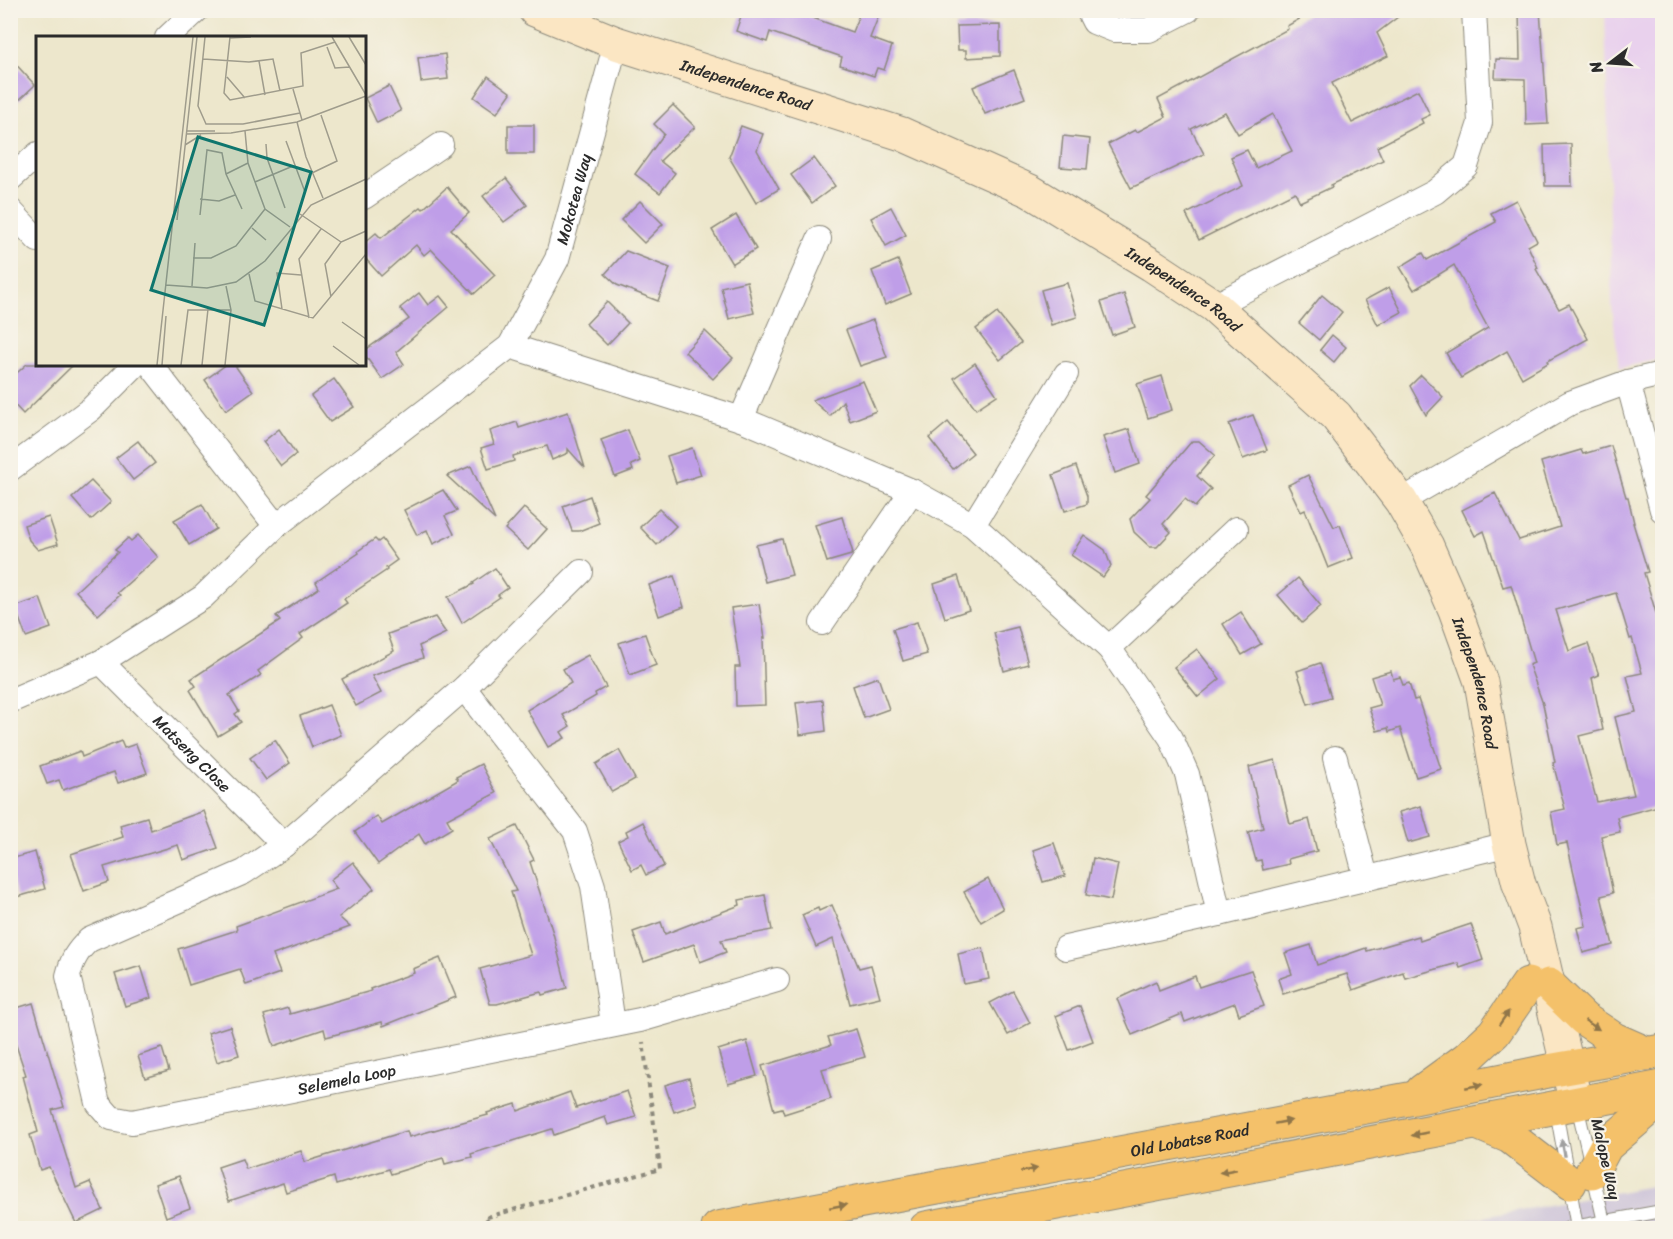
<svg xmlns="http://www.w3.org/2000/svg" width="1673" height="1239" viewBox="0 0 1673 1239" font-family="Sriracha,sans-serif">
<style>
.built{fill:#e9d1ed}
.industrial{fill:#c9bfd7}
.building{fill:#bf9ee8;fill-rule:evenodd}
.lines{fill:none;stroke-linecap:round;stroke-linejoin:round}
.lane-casing{stroke:#8c897c;stroke-width:14}
.street-casing{stroke:#8c897c;stroke-width:26}
.secondary-casing{stroke:#8c897c;stroke-width:35}
.primary-casing{stroke:#8c897c;stroke-width:35}
.path{stroke:#8c897c;stroke-width:4;stroke-dasharray:4.5 4.5;stroke-linecap:butt}
.lane{stroke:#fff;stroke-width:12}
.street{stroke:#fff;stroke-width:24}
.secondary{stroke:#fbe6c3;stroke-width:33}
.primary{stroke:#f4c16a;stroke-width:33}
.oneway{fill:#90764a}
.oneway2{fill:#a0a0a0}
.labels{text-anchor:middle;dominant-baseline:central;stroke-width:4.5;stroke-linejoin:round;paint-order:stroke}
.street-label{font-size:16px;fill:#2b2b2b;stroke:#f7f3e8}
.inset-road{fill:none;stroke:#9f9c8c;stroke-width:1.5}
.view{fill:#0f766e;fill-opacity:0.15;stroke:#0f766e;stroke-width:3}
.inset-edge{fill:none;stroke:#2b2b2b;stroke-width:3}
</style>
<rect width="100%" height="100%" fill="#f7f3e8"/>
<filter id="ink" filterUnits="userSpaceOnUse"><feTurbulence type="fractalNoise" baseFrequency=".0167" numOctaves="2"/><feDisplacementMap in="SourceGraphic" scale="12" xChannelSelector="R" yChannelSelector="G"/><feConvolveMatrix kernelMatrix="1 2 1 2 8 2 1 2 1" color-interpolation-filters="sRGB"/></filter>
<filter id="wash" filterUnits="userSpaceOnUse"><feTurbulence type="fractalNoise" baseFrequency=".008" numOctaves="4" result="noise"/><feDisplacementMap in="SourceGraphic" scale="24" xChannelSelector="R" yChannelSelector="G"/><feGaussianBlur stdDeviation="1.35" result="paint"/><feColorMatrix in="noise" values="0 0 0 0 0 0 0 0 0 0 0 0 0 0 0 0 0 1.4 0 .05"/><feComposite in="paint" operator="in"/></filter>
<g filter="url(#wash)">
<rect width="100%" height="100%" fill="#ede7cc"/>
<polygon class="built" points="1605,11 1662,11 1662,359 1619,368 1612,305"/>
<polygon class="industrial" points="1662,1184 1662,1228 1424,1228"/>
<g id="blocks">
<g class="building">
<polygon points="743,10 791,10 852,32 861,10 866,10 879,15 870,38 892,46 884,70 877,68 874,76 840,65 842,57 770,32 767,42 736,31"/>
<polygon points="1315,10 1407,10 1377,33 1388,56 1332,83 1352,123 1418,90 1430,115 1421,119 1423,123 1377,147 1383,160 1331,185 1332,187 1300,202 1295,192 1199,240 1186,214 1243,186 1231,157 1247,150 1256,168 1292,151 1273,114 1238,134 1225,112 1191,129 1204,154 1131,188 1108,144 1135,130 1137,132 1166,117 1158,99 1288,29 1287,26"/>
<polygon points="1519,10 1540,10 1548,124 1526,125 1525,79 1495,78 1496,59 1520,60"/>
<polygon points="1000,25 1000,56 966,58 966,50 958,50 957,26"/>
<polygon points="445,54 448,79 421,82 418,58"/>
<polygon points="10,58 35,85 19,100 10,91"/>
<polygon points="1014,70 1025,98 985,114 973,87"/>
<polygon points="488,76 511,93 497,113 474,97"/>
<polygon points="389,86 401,111 377,123 365,98"/>
<polygon points="673,105 695,127 660,161 675,173 660,193 635,174 664,134 654,124"/>
<rect x="508" y="125" width="26" height="29"/>
<polygon points="741,126 763,134 757,150 779,189 756,203 729,157"/>
<polygon points="1063,136 1090,139 1087,169 1060,167"/>
<polygon points="1571,144 1572,186 1545,186 1544,145"/>
<polygon points="814,158 835,186 812,203 791,175"/>
<polygon points="506,178 527,205 504,222 483,196"/>
<polygon points="447,187 469,213 451,229 495,275 474,294 431,249 424,255 416,245 381,276 364,257 364,243 376,233 381,238 421,207 423,209"/>
<polygon points="1516,200 1537,241 1528,246 1538,268 1536,269 1559,309 1569,304 1588,339 1547,361 1548,363 1522,378 1507,351 1461,378 1446,353 1488,328 1454,265 1414,290 1400,267 1423,253 1427,260 1496,222 1491,213"/>
<polygon points="640,201 663,224 644,243 621,220"/>
<polygon points="891,207 906,235 886,246 871,218"/>
<polygon points="736,215 756,249 732,264 712,230"/>
<polygon points="626,251 670,268 658,301 617,285 605,274"/>
<polygon points="898,260 911,294 885,305 872,271"/>
<polygon points="747,281 754,313 729,319 721,287"/>
<polygon points="1067,283 1077,317 1051,325 1041,290"/>
<polygon points="1389,287 1402,312 1378,325 1365,300"/>
<polygon points="419,293 428,305 440,296 449,307 396,352 404,364 382,379 364,354 364,351 409,319 400,308"/>
<polygon points="1124,294 1135,327 1112,335 1101,302"/>
<polygon points="1322,295 1342,312 1319,340 1299,323"/>
<polygon points="607,302 628,323 607,345 586,324"/>
<polygon points="997,313 1021,343 1000,360 976,329"/>
<polygon points="873,320 887,357 860,366 846,330"/>
<polygon points="705,331 733,358 713,379 685,352"/>
<polygon points="1332,335 1346,347 1334,362 1320,350"/>
<polygon points="975,363 997,395 976,409 954,378"/>
<polygon points="27,364 74,364 23,414 10,400 10,379"/>
<polygon points="227,364 234,364 253,391 226,410 205,380"/>
<polygon points="1421,375 1443,397 1426,415 1410,386"/>
<polygon points="1162,376 1172,410 1148,418 1137,384"/>
<polygon points="334,379 354,407 330,422 311,396"/>
<polygon points="863,381 876,411 850,421 843,401 830,416 812,400"/>
<polygon points="568,412 585,468 568,449 568,453 552,460 547,446 513,456 514,461 488,469 481,448 494,444 490,431 517,422 519,428"/>
<polygon points="1253,415 1267,450 1243,459 1229,424"/>
<polygon points="948,422 973,453 953,469 929,438"/>
<polygon points="279,429 296,454 281,466 263,442"/>
<polygon points="1129,429 1140,464 1115,473 1103,437"/>
<polygon points="628,430 640,461 631,465 633,470 615,477 601,440"/>
<polygon points="138,441 155,463 133,480 116,458"/>
<polygon points="1192,441 1199,441 1215,455 1197,476 1211,489 1195,507 1185,499 1163,524 1171,532 1157,547 1150,547 1134,532 1130,519 1150,498 1146,495"/>
<path d="M1611 446 1626 497H1628L1634 523H1633L1648 572 1644 573 1662 633V805L1617 817 1620 832 1601 836 1613 893 1601 896 1613 945 1583 953 1577 928 1586 926 1567 843 1557 845 1551 812 1565 809 1553 763 1555 762 1543 704 1529 665 1534 663 1511 585 1503 587 1484 531 1475 536 1462 510 1495 493 1519 540 1560 527 1541 462 1581 450 1583 454ZM1616 593 1630 639 1632 638 1642 673 1627 676 1636 712 1615 717 1634 795 1597 802 1579 736 1603 730 1592 678 1599 675 1588 644 1569 651 1556 610Z"/>
<polygon points="692,448 701,475 676,483 667,456"/>
<polygon points="471,466 495,520 447,476"/>
<polygon points="1076,466 1087,496 1087,504 1065,511 1053,475"/>
<polygon points="1308,475 1334,527 1340,525 1353,558 1328,568 1305,510 1301,512 1288,485"/>
<polygon points="91,481 111,502 91,520 72,498"/>
<polygon points="443,490 457,511 445,516 454,534 433,544 427,530 417,535 404,510"/>
<polygon points="590,496 599,523 579,531 572,531 563,506"/>
<polygon points="202,504 216,529 189,545 174,520"/>
<polygon points="524,508 547,529 528,550 505,529"/>
<polygon points="659,509 676,526 657,545 640,527"/>
<polygon points="49,517 58,544 38,550 29,540 24,525"/>
<polygon points="842,517 853,553 851,555 827,562 815,525"/>
<polygon points="138,535 158,557 117,593 120,595 98,615 76,591 118,552 115,550 128,538 131,541"/>
<polygon points="1084,535 1105,550 1111,566 1103,577 1071,555"/>
<polygon points="375,539 378,542 382,539 397,560 386,568 387,570 344,599 347,603 300,634 303,638 258,671 261,675 229,695 239,711 235,714 241,722 218,736 190,690 196,686 191,679 280,621 276,616 319,588 316,582 359,553 358,551"/>
<polygon points="782,539 792,575 765,582 756,545"/>
<polygon points="495,568 508,588 498,595 500,597 462,623 448,597 474,584 473,583"/>
<polygon points="674,576 684,607 659,616 649,585"/>
<polygon points="958,576 969,610 945,618 934,584"/>
<polygon points="1298,578 1321,606 1302,623 1278,595"/>
<polygon points="40,598 51,628 26,637 15,607"/>
<polygon points="759,604 765,638 763,638 765,705 736,706 735,667 740,667 731,608"/>
<polygon points="1241,612 1261,644 1242,655 1223,624"/>
<polygon points="435,617 446,633 419,646 423,658 372,676 381,693 356,706 342,679 394,651 388,634"/>
<polygon points="917,622 927,654 903,661 893,629"/>
<polygon points="1018,627 1028,664 1004,671 994,633"/>
<polygon points="645,634 656,665 630,675 619,643"/>
<polygon points="1197,649 1220,679 1198,697 1174,667"/>
<polygon points="588,655 606,687 595,693 596,696 563,715 570,726 561,732 565,738 548,747 527,710 571,683 563,669"/>
<polygon points="1320,663 1331,697 1308,704 1297,671"/>
<polygon points="1391,671 1393,679 1400,677 1403,685 1409,683 1414,700 1418,699 1441,769 1416,777 1400,728 1389,732 1388,728 1377,731 1369,708 1380,705 1371,677"/>
<polygon points="878,677 889,709 864,718 853,686"/>
<polygon points="823,700 826,731 800,735 796,703"/>
<polygon points="329,705 341,735 312,747 300,716"/>
<polygon points="275,740 290,763 266,780 250,758"/>
<polygon points="121,741 124,748 136,744 147,773 118,783 114,772 63,790 59,780 47,784 40,766 80,751 82,757"/>
<polygon points="619,750 635,779 612,792 596,764"/>
<polygon points="1275,760 1290,824 1309,819 1317,851 1288,859 1289,864 1263,870 1261,860 1256,861 1248,832 1263,828 1249,767"/>
<polygon points="481,764 496,793 447,819 452,828 425,844 419,834 378,864 355,832 377,816 382,824 458,780 456,777"/>
<polygon points="1421,806 1430,837 1408,843 1399,812"/>
<polygon points="204,811 218,848 183,860 178,845 104,867 109,882 84,891 71,854 123,837 120,825 147,817 151,830"/>
<polygon points="643,822 664,866 646,875 641,865 632,870 618,841 628,836 626,831"/>
<polygon points="517,826 534,860 530,862 553,933 567,988 542,995 541,992 497,1004 490,1004 480,969 531,955 511,892 516,891 490,839"/>
<polygon points="1054,843 1065,876 1043,882 1033,850"/>
<polygon points="35,852 45,889 17,897 10,871 10,859"/>
<polygon points="1093,858 1118,864 1111,900 1086,895"/>
<polygon points="353,862 374,889 339,917 350,927 273,955 280,973 246,985 240,969 189,985 178,949 237,930 236,926 337,889 330,880"/>
<polygon points="988,879 1003,909 981,922 964,892"/>
<polygon points="765,895 772,930 721,940 726,952 700,962 694,944 644,962 633,932 661,922 665,934 740,905 739,900"/>
<polygon points="832,905 859,968 871,965 880,997 850,1004 833,939 816,947 802,915 818,908 819,911"/>
<polygon points="1471,924 1483,960 1460,968 1458,963 1405,978 1403,972 1353,990 1347,974 1283,994 1278,979 1292,974 1285,953 1311,945 1317,965 1366,948 1367,951 1419,936 1420,941"/>
<polygon points="983,948 989,979 964,984 958,954"/>
<polygon points="440,958 456,997 383,1026 382,1022 326,1037 324,1029 274,1046 264,1015 288,1008 290,1014 371,991 370,989 414,973 413,969"/>
<polygon points="141,966 151,998 125,1006 115,974"/>
<polygon points="1251,970 1264,1006 1239,1015 1235,1003 1185,1022 1182,1014 1132,1035 1117,999 1156,981 1159,990 1195,976 1199,987"/>
<polygon points="1013,991 1030,1023 1008,1035 990,1003"/>
<polygon points="33,1003 64,1107 52,1110 76,1188 90,1182 103,1210 76,1223 49,1167 40,1170 30,1135 38,1132 23,1076 26,1075 10,1027 10,1010"/>
<polygon points="1080,1006 1093,1041 1069,1050 1056,1016"/>
<polygon points="230,1026 239,1055 217,1062 208,1033"/>
<polygon points="856,1029 865,1057 822,1069 831,1099 784,1114 782,1108 774,1110 762,1066 831,1045 828,1037"/>
<polygon points="747,1041 757,1076 728,1084 718,1050"/>
<polygon points="162,1048 169,1071 145,1078 138,1056"/>
<polygon points="689,1078 697,1104 674,1112 665,1085"/>
<polygon points="627,1091 636,1117 608,1125 605,1117 554,1135 552,1129 471,1154 472,1157 445,1164 443,1158 391,1174 389,1169 336,1185 334,1177 286,1192 283,1183 229,1201 218,1167 242,1159 246,1169 301,1151 305,1162 407,1131 409,1137 488,1115 487,1113 516,1104 518,1111 570,1092 576,1108"/>
<polygon points="179,1176 190,1208 166,1217 155,1184"/>
</g>
</g>
</g>
<g filter="url(#ink)">
<use href="#blocks" fill-opacity="0" stroke="#8c897c" stroke-width="1.5"/>
<g class="lines">
<g class="lane-casing">
<g id="lane">
<polyline points="1577,1105 1604,1222"/>
<polyline points="1556,1110 1577,1227"/>
<polyline points="1568,1228 1662,1211"/>
</g>
</g>
<g class="street-casing">
<g id="street">
<polyline points="1088,10 1094,22 1114,30 1149,30 1188,10"/>
<polyline points="167,38 197,10"/>
<polyline points="10,179 38,154"/>
<polyline points="364,197 441,145"/>
<polyline points="10,210 38,240"/>
<polyline points="1214,306 1435,192 1466,166 1480,123 1474,10"/>
<polyline points="510,346 741,419 912,491 973,525 1109,648 1171,738 1187,774 1219,914"/>
<polyline points="150,364 276,526"/>
<polyline points="1628,382 1662,510"/>
<polyline points="741,419 819,239"/>
<polyline points="10,469 91,409 136,364"/>
<polyline points="1401,501 1570,403 1628,382 1662,374"/>
<polyline points="973,525 1066,374"/>
<path id="s1" d="M581 572 464 688 284 845 244 872 89 940C77 951 72 960 68 976L98 1103 111 1118 132 1122 640 1020 777 980"/>
<polyline points="822,623 912,491"/>
<polyline points="1109,648 1236,529"/>
<path id="s2" d="M101 662 284 845"/>
<polyline points="464,688 575,831 593,886 613,1024"/>
<path id="s3" d="M10 701 101 662 203 597 276 526 510 346 557 259 616 43"/>
<polyline points="1335,758 1366,877"/>
<polyline points="1066,948 1219,914 1509,844"/>
</g>
</g>
<g class="secondary-casing">
<g id="secondary">
<path id="s4" d="M535 10 616 43 902 134 1030 191 1152 265 1214 306 1336 416 1401 501 1427 546 1455 610 1481 682 1509 844 1519 884 1535 927 1576 1104"/>
</g>
</g>
<g class="primary-casing">
<g id="primary">
<polyline points="1549,985 1584,1019 1614,1039 1648,1054"/>
<polyline points="1422,1091 1466,1059 1494,1033 1528,984"/>
<polyline points="1477,1123 1510,1137 1570,1183"/>
<polyline points="1592,1172 1606,1146 1662,1098"/>
<path id="s5" d="M718 1228 1414 1098 1548 1071 1662 1051"/>
<polyline points="926,1228 1662,1087"/>
</g>
</g>
<polyline class="path" points="495,1228 484,1218 660,1169 643,1042"/>
<use href="#lane" class="lane"/>
<use href="#street" class="street"/>
<use href="#secondary" class="secondary"/>
<use href="#primary" class="primary"/>
</g>
<defs><path id="oneway-solid" d="M-6-.8H1V-3.2L6.5 0L1 3.2V.8H-6Z" transform="scale(1.5)"/></defs>
<g class="oneway">
<use href="#oneway-solid" transform="translate(1504 1018) rotate(-55)"/>
<use href="#oneway-solid" transform="translate(1592 1025) rotate(33)"/>
<use href="#oneway-solid" transform="translate(1474 1086) rotate(-11)"/>
<use href="#oneway-solid" transform="translate(1283 1122) rotate(-11)"/>
<use href="#oneway-solid" transform="translate(1420 1134) rotate(169)"/>
<use href="#oneway-solid" transform="translate(1029 1170) rotate(-11)"/>
<use href="#oneway-solid" transform="translate(1228 1171) rotate(169)"/>
<use href="#oneway-solid" transform="translate(838 1206) rotate(-11)"/>
</g>
<use class="oneway2" href="#oneway-solid" transform="translate(1563 1148) rotate(-101)"/>
</g>
<g class="labels">
<g class="street-label">
<text stroke="none"><textPath href="#s4" startOffset="224">Independence Road</textPath></text>
<text stroke="none"><textPath href="#s3" startOffset="778">Mokotea Way</textPath></text>
<text stroke="none"><textPath href="#s4" startOffset="710">Independence Road</textPath></text>
<text stroke="none"><textPath href="#s4" startOffset="1214">Independence Road</textPath></text>
<text stroke="none"><textPath href="#s2" startOffset="129">Matseng Close</textPath></text>
<text stroke="none"><textPath href="#s1" startOffset="1054">Selemela Loop</textPath></text>
<text stroke="none"><textPath href="#s5" startOffset="480">Old Lobatse Road</textPath></text>
<text transform="translate(1606 1159) rotate(77)">Malope Way</text>
</g>
</g>
<g transform="translate(36 36)">
<rect width="330" height="330" fill="#ede7cc"/>
<path class="inset-road" d="M169 1 162 70 170 88H207L264 77M194 1 188 57 194 64 267 50 265 17 299 6M296 1 330 59M313 1 330 29M194 2 215 1M291 11 299 32 314 31M167 23 213 26 237 23 244 55M223 25 229 59M191 41 209 62M257 53 266 84M261 86 270 121 287 162M151 95H179M209 95 212 127 229 173 254 191M150 98 195 97 261 86 330 60M250 105 269 156M230 108 231 122 249 172M149 109 165 99M276 137 301 125 285 79M190 138 212 127M219 146 257 130M164 163 183 165 199 159M264 178 305 206M164 179 171 114 186 117 190 138 206 173M141 184 161 1M216 192 230 204M157 222H175L200 210 229 173M213 238 219 265 277 282 330 218M130 249 171 252 200 246 229 225 275 169 330 143M156 250 159 207M295 261 289 228 305 206 330 195M246 273 241 237 265 239M273 282 263 223 285 193M306 286 330 303M297 310 323 329M121 329 157 1M126 329 130 280M145 329 152 274H195M166 329 172 273M189 329 195 274 190 250"/>
<path class="view" d="M162 101 275 136 228 289 115 254Z"/>
<rect width="330" height="330" class="inset-edge"/>
</g>
<rect width="1673" height="1239" fill="none" stroke="#f7f3e8" stroke-width="36"/>
<g transform="translate(1610 63) rotate(253)" stroke="#f7f3e8" stroke-width="4.5" paint-order="stroke">
<path d="M0-4.5L10 22L0 15L-10 22Z" fill="#2b2b2b"/>
<text y="-9" font-size="16" font-weight="bold" text-anchor="middle" fill="#2b2b2b">N</text>
</g>
</svg>
